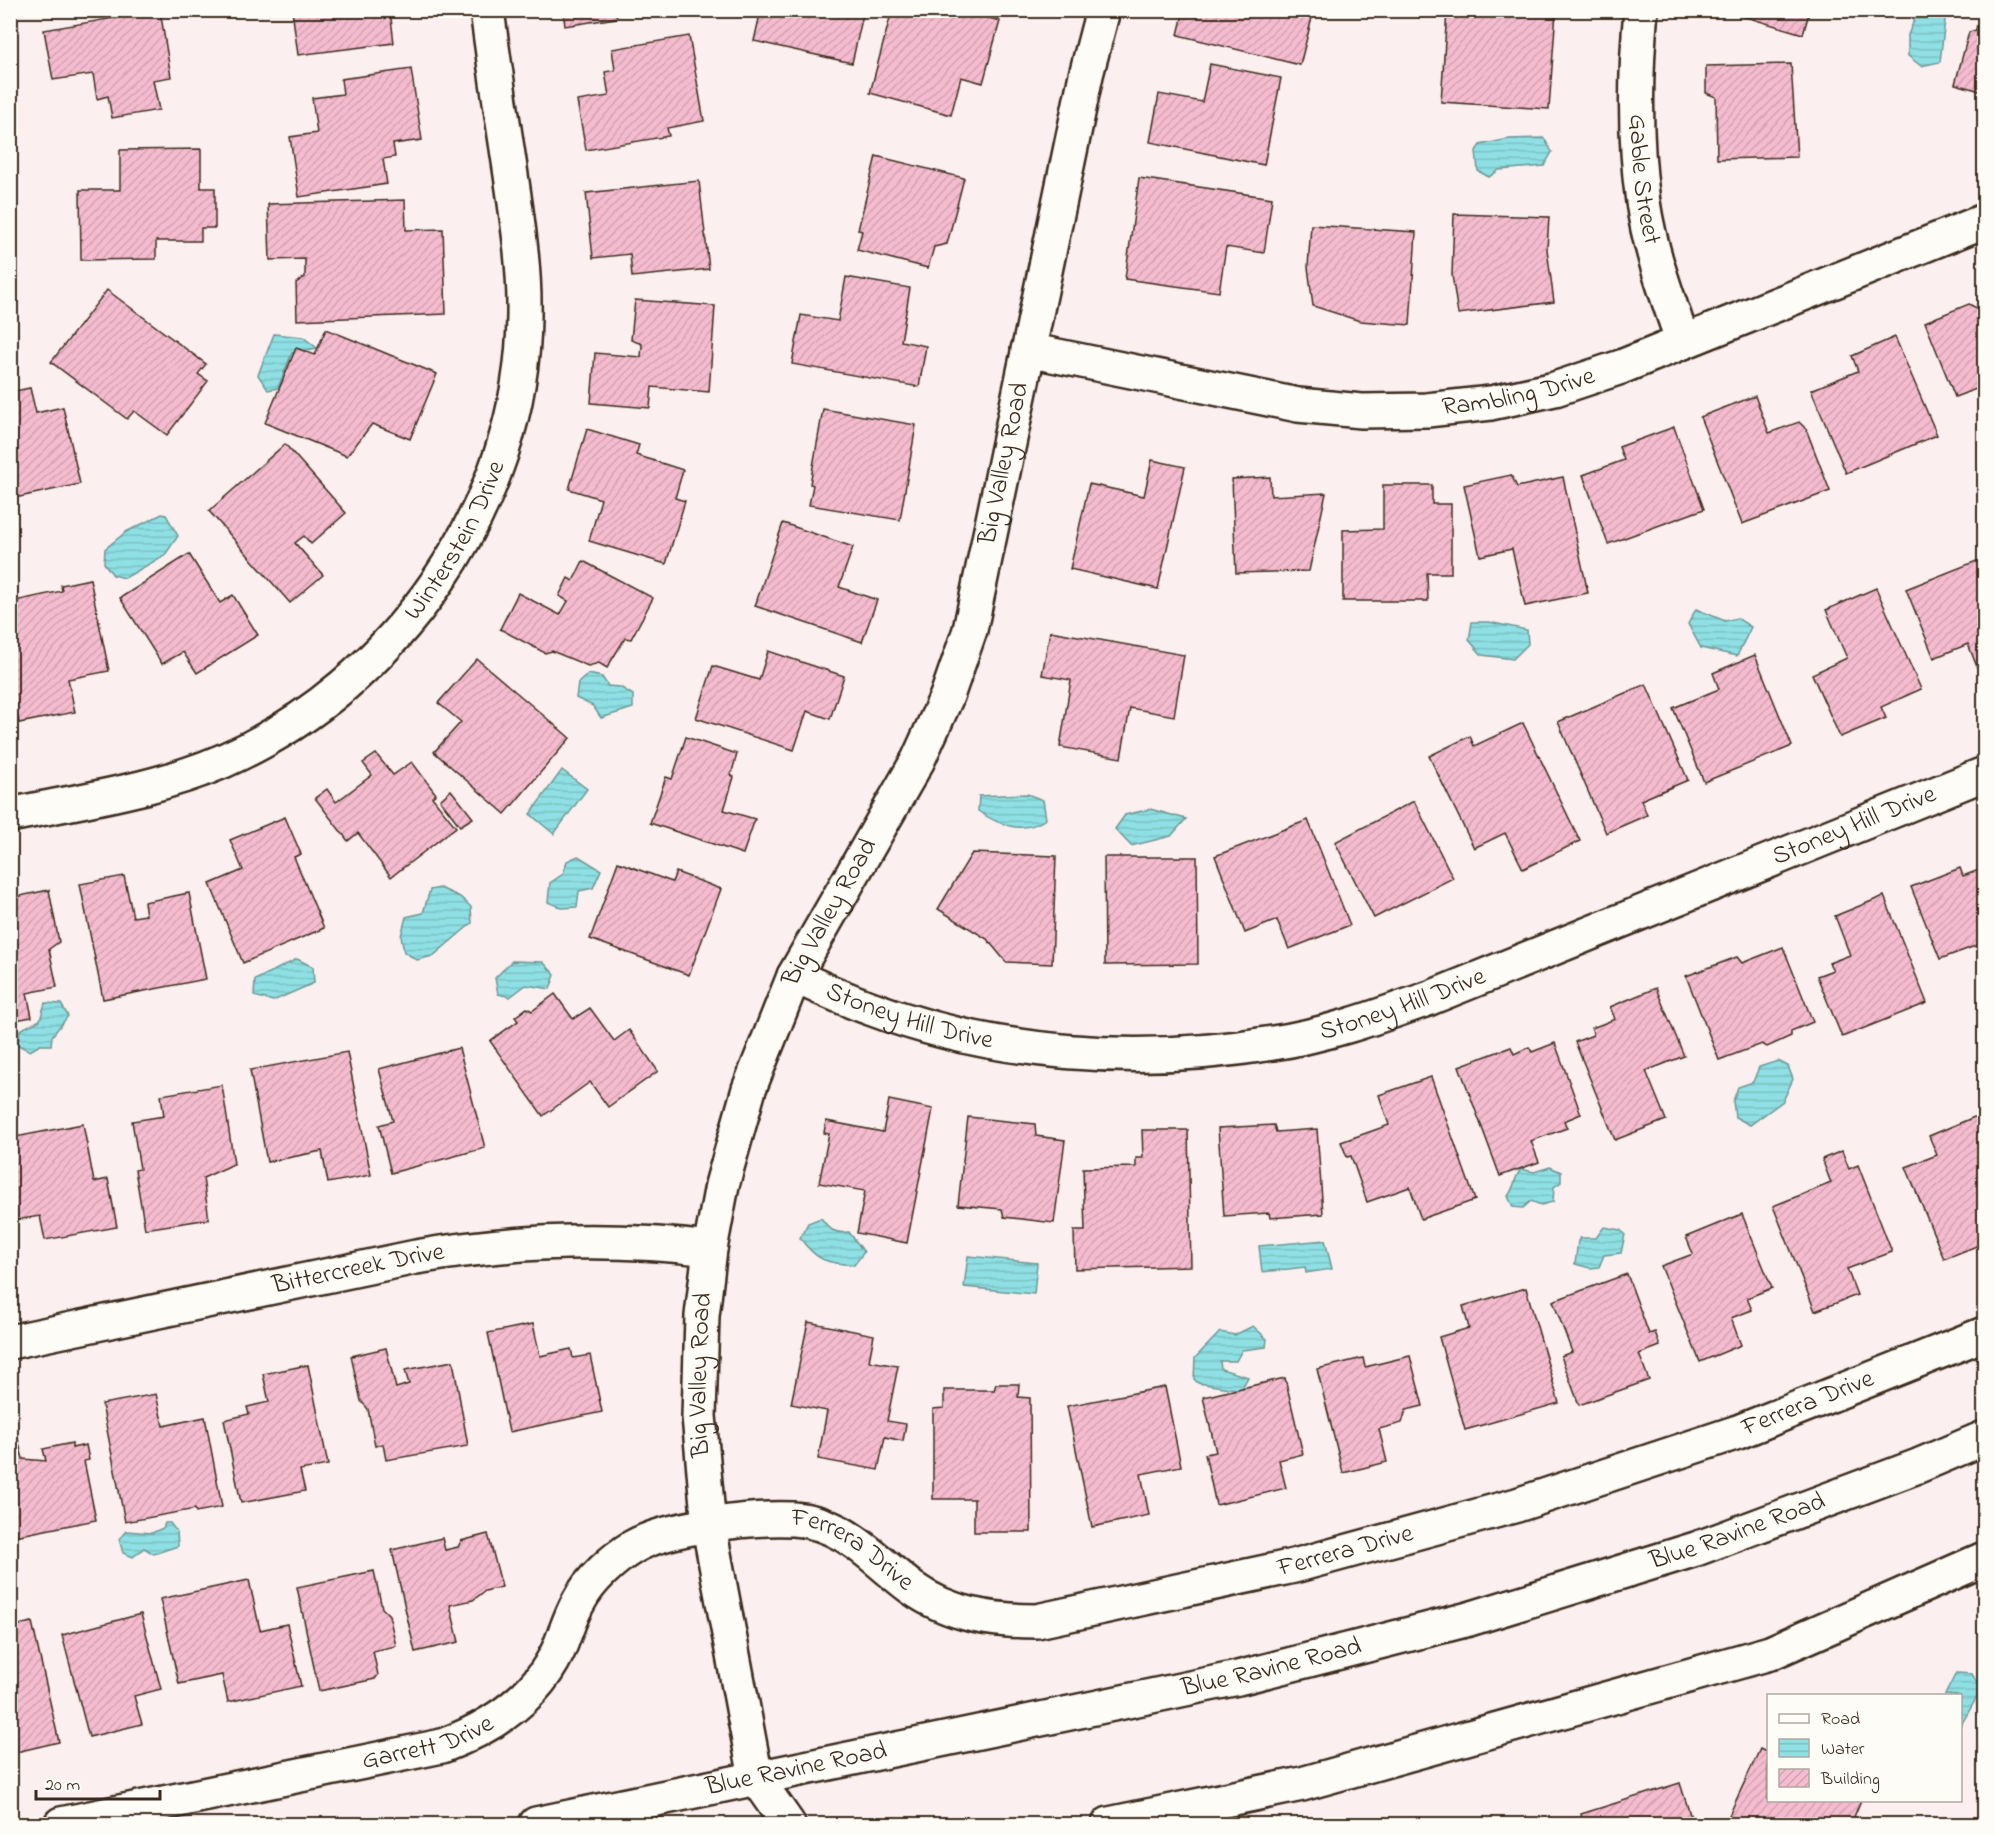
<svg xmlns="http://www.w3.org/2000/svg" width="1995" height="1835" viewBox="0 0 1995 1835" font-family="'Indie Flower',sans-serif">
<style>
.water{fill:url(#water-rules);stroke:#6d9795;stroke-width:1.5}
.building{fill:url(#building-hatch);stroke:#3b2a1e;stroke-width:1.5}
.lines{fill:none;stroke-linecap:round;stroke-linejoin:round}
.minor-casing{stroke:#3b2a1e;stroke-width:38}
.major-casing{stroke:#3b2a1e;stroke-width:38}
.minor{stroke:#fdfcf7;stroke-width:33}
.major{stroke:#fdfcf7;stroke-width:33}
.labels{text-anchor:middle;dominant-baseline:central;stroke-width:4.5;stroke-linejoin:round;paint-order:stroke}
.street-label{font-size:26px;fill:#3b2a1e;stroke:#fdfcf7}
</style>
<defs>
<pattern id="water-rules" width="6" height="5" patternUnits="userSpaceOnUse" patternTransform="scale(1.5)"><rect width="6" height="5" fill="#8ee0e4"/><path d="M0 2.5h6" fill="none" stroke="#7bc0c3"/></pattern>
<pattern id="building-hatch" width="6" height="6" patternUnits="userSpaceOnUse" patternTransform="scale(1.5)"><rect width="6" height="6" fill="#f5bccf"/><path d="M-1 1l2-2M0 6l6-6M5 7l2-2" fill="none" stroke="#d3a2b1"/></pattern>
</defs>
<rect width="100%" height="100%" fill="#fbefef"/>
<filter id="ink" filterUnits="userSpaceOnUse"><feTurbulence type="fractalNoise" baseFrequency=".0167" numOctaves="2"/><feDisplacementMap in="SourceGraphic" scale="12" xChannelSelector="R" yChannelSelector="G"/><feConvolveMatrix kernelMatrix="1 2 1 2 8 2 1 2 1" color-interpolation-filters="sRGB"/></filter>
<g filter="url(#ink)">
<g class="water">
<polygon points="1918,11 1946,11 1940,62 1921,66 1908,56 1908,35"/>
<polygon points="1544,138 1552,152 1544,166 1499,170 1489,177 1478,171 1476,151 1480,145 1509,139"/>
<polygon points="274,334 303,337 317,348 292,353 278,388 268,390 258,375"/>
<polygon points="162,514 166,515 178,536 165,555 125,578 113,575 104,563 105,549 126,532"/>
<polygon points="1696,609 1725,621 1737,618 1751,627 1737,656 1701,648 1688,624"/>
<polygon points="1472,622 1489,622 1527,630 1528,644 1513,659 1482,655 1469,640"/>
<polygon points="588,674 602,677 608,686 620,687 633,695 633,708 601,718 593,706 576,698 578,683"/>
<polygon points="562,770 587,789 554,834 530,814"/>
<path d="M1027 794 1043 800 1046 819C1022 835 999 825 978 811L979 796Z"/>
<polygon points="1150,809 1186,819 1171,836 1131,846 1115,829 1125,815"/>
<polygon points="578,856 601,870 593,888 579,891 577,907 562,908 548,902 550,883 563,874 567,861"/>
<polygon points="440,888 460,897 471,907 472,923 433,956 417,960 404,952 401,936 406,917 423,913 430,890"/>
<polygon points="297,959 313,967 314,983 273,1001 254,996 255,980"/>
<polygon points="512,961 543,962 555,975 550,989 526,985 510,997 498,994 495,978"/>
<polygon points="45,1003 61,1004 68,1016 52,1036 51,1045 40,1045 30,1051 18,1045 20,1030 40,1020"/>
<polygon points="1778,1061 1788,1066 1793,1079 1783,1101 1750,1125 1735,1117 1733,1101 1738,1087 1753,1082 1759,1067"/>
<path d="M1550 1167 1561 1172V1182L1554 1187 1553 1202 1541 1205 1531 1201 1523 1208 1513 1207 1508 1196C1515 1187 1514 1178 1521 1169L1534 1172Z"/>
<path d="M821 1218C830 1230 834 1234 849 1232L864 1252 854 1265C826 1263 817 1261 800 1238L808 1223Z"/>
<polygon points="1604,1227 1620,1230 1625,1234 1621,1253 1604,1255 1599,1267 1590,1268 1575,1264 1578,1241 1580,1238 1596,1238"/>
<polygon points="1325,1240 1332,1269 1306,1273 1305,1267 1262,1272 1259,1246"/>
<polygon points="968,1256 1037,1263 1034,1294 964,1287"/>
<polygon points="1253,1326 1267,1339 1266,1347 1242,1350 1236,1361 1220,1361 1221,1369 1248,1377 1241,1390 1198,1383 1194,1379 1195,1358 1220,1332 1235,1335"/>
<polygon points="165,1523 170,1523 177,1532 178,1546 154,1554 144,1548 133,1557 123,1553 119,1539 126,1531 152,1533 163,1528"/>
<polygon points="1956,1673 1972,1674 1981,1690 1961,1725 1960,1696 1945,1695"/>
</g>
<g class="building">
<polygon points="160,10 171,77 153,80 159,110 112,118 108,96 97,99 93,74 53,80 44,30"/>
<polygon points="292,10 390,10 394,43 298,55"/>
<polygon points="563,10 618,10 616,18 565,26"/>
<polygon points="761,10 864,10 852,63 754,41"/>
<polygon points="892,10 961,10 1000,21 983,83 961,77 951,115 870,93"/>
<polygon points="1184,10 1314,10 1300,65 1178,35"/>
<polygon points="1447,10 1556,11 1549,109 1441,102"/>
<polygon points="1741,10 1810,10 1803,34 1739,15"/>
<polygon points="1981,10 1984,10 1984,92 1955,84 1969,32 1976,30"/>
<polygon points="689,36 704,121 667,128 669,136 586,150 577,101 609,96 605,72 615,70 612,49"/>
<polygon points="1210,64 1281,78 1264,165 1150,142 1159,94 1202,102"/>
<polygon points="1791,64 1797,157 1717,159 1716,97 1706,93 1706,66"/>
<polygon points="411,69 422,140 393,144 395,157 383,159 387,184 299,197 290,137 317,133 312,98 343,94 341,79"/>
<polygon points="201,149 201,188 215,188 215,228 201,228 201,241 156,241 156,259 81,260 80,190 120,190 120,150"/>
<polygon points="876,156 964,178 947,244 934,247 928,268 857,250 862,231 858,230"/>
<polygon points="1139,178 1272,198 1264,253 1226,247 1219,292 1125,279"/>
<polygon points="699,181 709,269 632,277 630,254 593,258 586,193"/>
<polygon points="405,200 406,230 443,229 446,314 297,320 296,283 305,277 305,259 270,260 268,204"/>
<polygon points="1454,214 1549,217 1547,249 1554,302 1458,314 1452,275"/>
<polygon points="1311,225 1416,232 1410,325 1360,321 1313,306 1308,267"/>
<polygon points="846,277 910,288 901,341 926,346 919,387 792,364 801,315 838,321"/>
<polygon points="107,290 206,364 198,374 208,381 167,435 134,411 127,419 51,362"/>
<polygon points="635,300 715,306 709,392 652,387 650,408 591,403 595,353 641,357 642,344 631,340"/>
<polygon points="1969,304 1978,309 1984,307 1984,386 1955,397 1925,322"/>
<polygon points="326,329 437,374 410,439 372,424 347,456 265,423 296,348 315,355"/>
<polygon points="1895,337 1937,435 1846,473 1811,390 1858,371 1852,356"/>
<polygon points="30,388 36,413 63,407 80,484 10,499 10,392"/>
<polygon points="1755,396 1769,433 1799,422 1806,429 1830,491 1742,524 1700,417"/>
<polygon points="823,409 916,425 900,520 809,505 813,485 810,484"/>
<polygon points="1674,427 1704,509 1608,544 1583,475 1624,460 1619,447"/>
<polygon points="587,429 639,445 636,455 683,470 675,498 685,501 666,564 589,541 601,499 569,489"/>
<polygon points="285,444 346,513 311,544 304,536 295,543 323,575 290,603 209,511"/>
<polygon points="1152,460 1185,467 1158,589 1070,569 1089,484 1144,496"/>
<polygon points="1511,475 1517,487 1563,477 1588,593 1525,606 1512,549 1480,556 1464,485"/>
<polygon points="1270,477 1271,496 1326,493 1309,571 1236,573 1232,479"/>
<polygon points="1383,485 1432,485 1432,504 1451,504 1451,573 1427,573 1428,601 1343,601 1343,530 1383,529"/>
<polygon points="783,523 853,547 839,587 877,600 862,642 755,606"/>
<polygon points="189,554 220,603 233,595 258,635 197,673 183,652 162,664 120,598"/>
<polygon points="1984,558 1984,682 1983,682 1968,644 1934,658 1906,589"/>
<polygon points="583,561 653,598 631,639 625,638 607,668 599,663 588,666 552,651 545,653 500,629 518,593 560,615 568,601 559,596 568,578 573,581"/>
<polygon points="90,579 109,671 68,679 75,712 19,723 10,684 10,602 62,591 61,585"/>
<polygon points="1876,588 1921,689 1881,707 1886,718 1840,737 1812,674 1847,658 1826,610"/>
<polygon points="1050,631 1184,655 1174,716 1130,708 1121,758 1060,747 1071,680 1042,675"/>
<polygon points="768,651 844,676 830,719 807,711 794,750 696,718 713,666 759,680"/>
<polygon points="1755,655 1792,746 1704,782 1673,708 1719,689 1713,673"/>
<polygon points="477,659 570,738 505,814 434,752 461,722 438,703"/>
<polygon points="1646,684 1688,780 1641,800 1647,815 1606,833 1558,722"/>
<polygon points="1523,723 1580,841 1523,869 1505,833 1474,848 1429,756 1470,736 1474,746"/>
<polygon points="686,737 737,754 731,775 734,777 724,810 755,819 743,854 650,823 666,777 672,779"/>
<polygon points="376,754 393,775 412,762 436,794 432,797 456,827 391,877 358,833 348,841 315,798 327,789 336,802 372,775 363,763"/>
<polygon points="451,790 473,818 460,826 440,800"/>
<polygon points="1414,801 1453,878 1374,918 1335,842"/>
<polygon points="285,817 301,854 294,857 324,928 243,963 210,884 243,870 230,840"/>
<polygon points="1308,820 1350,925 1289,949 1277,920 1245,933 1215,856"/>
<polygon points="972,853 1056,856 1052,964 1006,962 987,939 938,909"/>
<polygon points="1104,857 1197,857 1198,964 1105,965"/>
<polygon points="618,862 672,882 676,872 721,889 689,975 590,939"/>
<polygon points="1960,868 1963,876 1984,868 1984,959 1978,945 1940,959 1911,887"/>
<polygon points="124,876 133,917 146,915 144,902 189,893 206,979 103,999 80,884"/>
<polygon points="49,890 59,942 49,949 57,987 27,993 32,1017 10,1021 10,898"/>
<polygon points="1884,896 1927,1003 1842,1037 1817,976 1833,970 1829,963 1850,955 1835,916"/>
<polygon points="1783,947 1813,1022 1791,1031 1791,1036 1767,1047 1762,1044 1719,1060 1686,976 1737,957 1742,963"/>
<polygon points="1656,988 1684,1056 1646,1071 1666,1120 1615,1140 1575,1042 1593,1035 1592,1028 1615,1019 1610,1007"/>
<polygon points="555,994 573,1019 590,1008 614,1041 629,1030 658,1071 608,1107 590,1082 543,1116 490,1041 518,1021 515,1017 527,1008 532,1011"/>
<polygon points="1555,1043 1581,1114 1564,1121 1567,1128 1531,1141 1539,1162 1500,1176 1459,1066 1511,1047 1514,1054 1529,1047 1532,1052"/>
<polygon points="459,1048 485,1148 391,1173 379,1125 393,1121 379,1069"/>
<polygon points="347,1052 371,1175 328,1183 322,1151 267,1162 250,1070"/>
<polygon points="1431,1077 1475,1200 1421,1219 1410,1187 1367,1202 1351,1156 1347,1157 1341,1142 1389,1125 1379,1095"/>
<polygon points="222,1085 234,1164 203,1178 209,1219 145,1229 135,1170 140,1169 132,1121 164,1116 161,1095"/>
<polygon points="889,1100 933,1109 907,1243 857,1233 865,1191 819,1183 829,1134 824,1133 826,1121 883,1132"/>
<polygon points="1984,1113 1984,1213 1981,1214 1984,1222 1984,1243 1944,1259 1906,1167 1937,1155 1929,1136"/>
<polygon points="968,1117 1035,1124 1036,1136 1065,1140 1054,1223 1004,1217 1002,1209 958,1205"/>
<polygon points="83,1124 94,1182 108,1179 117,1227 45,1240 40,1216 16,1220 10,1190 10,1138"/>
<polygon points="1274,1125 1276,1132 1317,1129 1323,1214 1270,1218 1269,1213 1224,1216 1218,1128"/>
<polygon points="1142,1130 1188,1130 1191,1266 1075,1269 1074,1231 1085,1231 1083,1168 1136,1167 1136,1158 1143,1158"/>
<polygon points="1842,1151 1849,1169 1858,1165 1892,1252 1847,1269 1857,1295 1815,1311 1773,1206 1831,1183 1822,1159"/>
<polygon points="1742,1214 1772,1288 1747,1298 1752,1310 1731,1318 1741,1345 1700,1362 1661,1266 1693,1254 1686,1237"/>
<polygon points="1627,1274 1649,1334 1655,1332 1660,1346 1639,1354 1649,1380 1579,1405 1561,1356 1572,1352 1553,1301"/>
<polygon points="1526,1288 1559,1403 1465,1430 1439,1337 1469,1328 1463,1306"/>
<polygon points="808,1322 874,1335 869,1361 898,1366 887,1421 906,1424 903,1441 885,1437 878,1470 818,1459 827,1411 791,1404"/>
<polygon points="533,1324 540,1356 571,1349 573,1358 590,1355 602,1412 509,1432 488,1333"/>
<polygon points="386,1348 396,1388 409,1384 405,1370 453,1361 468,1446 386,1460 383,1444 375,1446 368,1409 361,1401 351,1356"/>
<polygon points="1410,1356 1423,1406 1406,1410 1402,1423 1379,1429 1387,1462 1343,1473 1317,1369 1363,1358 1365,1367"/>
<polygon points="308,1365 328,1465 300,1470 305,1491 241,1503 224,1420 249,1414 247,1407 269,1402 263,1374"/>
<polygon points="1285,1378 1303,1454 1279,1460 1286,1488 1216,1505 1205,1454 1216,1452 1203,1397"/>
<polygon points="996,1384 1019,1384 1018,1397 1030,1398 1031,1532 974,1532 974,1499 933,1499 933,1409 944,1408 944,1390 994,1390"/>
<polygon points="1165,1387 1181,1466 1141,1474 1149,1515 1092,1527 1067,1406"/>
<polygon points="156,1394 163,1426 205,1417 222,1507 196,1512 195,1509 125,1522 102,1404"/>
<polygon points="14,1424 23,1459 46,1461 43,1449 72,1443 72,1448 86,1445 89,1460 84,1461 96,1520 10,1537 10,1425"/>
<polygon points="488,1534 502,1587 485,1591 473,1600 450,1605 459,1642 415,1652 392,1550 442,1538 445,1550 458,1547 461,1541"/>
<polygon points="374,1571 382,1608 389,1615 396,1646 373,1651 378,1675 375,1679 319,1691 297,1587"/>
<polygon points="249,1580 260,1630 287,1624 301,1686 228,1702 222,1675 179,1684 160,1599"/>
<polygon points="141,1614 161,1689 134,1696 142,1724 89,1737 62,1635"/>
<polygon points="32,1622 59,1742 16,1752 10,1728 10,1627"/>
<polygon points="1984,1744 1984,1758 1978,1755"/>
<polygon points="1760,1749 1768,1753 1768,1800 1861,1800 1851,1824 1725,1824"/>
<polygon points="1680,1783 1693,1824 1583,1824 1581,1814"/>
</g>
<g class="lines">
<g class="minor-casing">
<g id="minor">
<path id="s1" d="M1641 10C1635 75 1634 138 1643 202 1650 250 1667 296 1683 342"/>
<path id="s2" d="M1028 350 1298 405 1362 411 1427 410 1491 403 1555 389 1621 367 1984 221"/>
<path id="s3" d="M10 815C82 800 156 790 223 761 395 686 523 505 524 316 525 266 517 217 510 168 502 116 494 63 487 10"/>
<path id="s4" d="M794 976C819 987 844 999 870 1008 997 1056 1140 1065 1273 1043 1327 1035 1379 1016 1430 998L1984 774"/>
<path id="s5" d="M10 1342 416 1257C515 1240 611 1237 710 1249"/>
<path id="s6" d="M61 1824 442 1746C490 1728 535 1700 558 1651 565 1635 570 1616 579 1601 590 1580 613 1559 633 1547 667 1527 753 1517 793 1519 845 1522 874 1560 912 1588 950 1615 992 1621 1037 1621L1294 1566 1517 1505 1738 1432 1984 1334"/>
<path id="s7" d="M788 1824 756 1778 709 1527 699 1416 702 1316 710 1249 722 1185 749 1089 794 976 918 760 947 696 970 630 1086 75 1103 10"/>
</g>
</g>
<g class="major-casing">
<g id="major">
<path id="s8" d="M536 1824 1238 1678 1469 1619 1696 1549 1918 1466 1984 1438"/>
<polyline points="1109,1824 1302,1784 1770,1653 1984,1559"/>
</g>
</g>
<use href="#minor" class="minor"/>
<use href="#major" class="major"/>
</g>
</g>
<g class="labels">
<g class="street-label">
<text stroke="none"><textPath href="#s1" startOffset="170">Gable Street</textPath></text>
<text stroke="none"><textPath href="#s2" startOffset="498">Rambling Drive</textPath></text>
<text stroke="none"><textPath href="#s7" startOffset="1436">Big Valley Road</textPath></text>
<text stroke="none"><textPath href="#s3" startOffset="548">Winterstein Drive</textPath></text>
<text stroke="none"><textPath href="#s4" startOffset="1113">Stoney Hill Drive</textPath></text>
<text stroke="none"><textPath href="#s7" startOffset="950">Big Valley Road</textPath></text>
<text stroke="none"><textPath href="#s4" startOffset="627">Stoney Hill Drive</textPath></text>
<text stroke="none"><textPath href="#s4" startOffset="123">Stoney Hill Drive</textPath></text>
<text stroke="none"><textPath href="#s5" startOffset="356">Bittercreek Drive</textPath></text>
<text stroke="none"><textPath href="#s7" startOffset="464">Big Valley Road</textPath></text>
<text stroke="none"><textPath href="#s6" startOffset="1912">Ferrera Drive</textPath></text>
<text stroke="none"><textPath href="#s8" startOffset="1238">Blue Ravine Road</textPath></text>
<text stroke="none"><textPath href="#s6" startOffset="1426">Ferrera Drive</textPath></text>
<text stroke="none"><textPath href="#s6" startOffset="906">Ferrera Drive</textPath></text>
<text stroke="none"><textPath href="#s8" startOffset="752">Blue Ravine Road</textPath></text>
<text stroke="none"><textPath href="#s6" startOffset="376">Garrett Drive</textPath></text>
<text stroke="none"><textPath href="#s8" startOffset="266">Blue Ravine Road</textPath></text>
</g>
</g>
<rect width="1995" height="1835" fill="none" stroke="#fdfcf7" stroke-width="36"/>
<rect x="18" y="18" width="1959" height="1799" fill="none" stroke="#3b2a1e" stroke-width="2" filter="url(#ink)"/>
<rect x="1767" y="1694" width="195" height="108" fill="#fdfcf7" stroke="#afa8a0" stroke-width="1.5"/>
<rect x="1779" y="1714" width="30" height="9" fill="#fdfcf7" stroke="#afa8a0" stroke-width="1.5"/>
<text x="1821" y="1724" font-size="18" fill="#3b2a1e">Road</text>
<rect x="1779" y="1739" width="30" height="18" fill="url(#water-rules)" stroke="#afa8a0" stroke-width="1.5"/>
<text x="1821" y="1754" font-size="18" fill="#3b2a1e">Water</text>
<rect x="1779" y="1769" width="30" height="18" fill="url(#building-hatch)" stroke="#afa8a0" stroke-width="1.5"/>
<text x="1821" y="1784" font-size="18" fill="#3b2a1e">Building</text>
<path d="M36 1790v9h124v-9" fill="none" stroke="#3b2a1e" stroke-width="3"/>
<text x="45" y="1790" font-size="18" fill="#3b2a1e" stroke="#fdfcf7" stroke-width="4.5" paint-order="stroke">20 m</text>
</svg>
